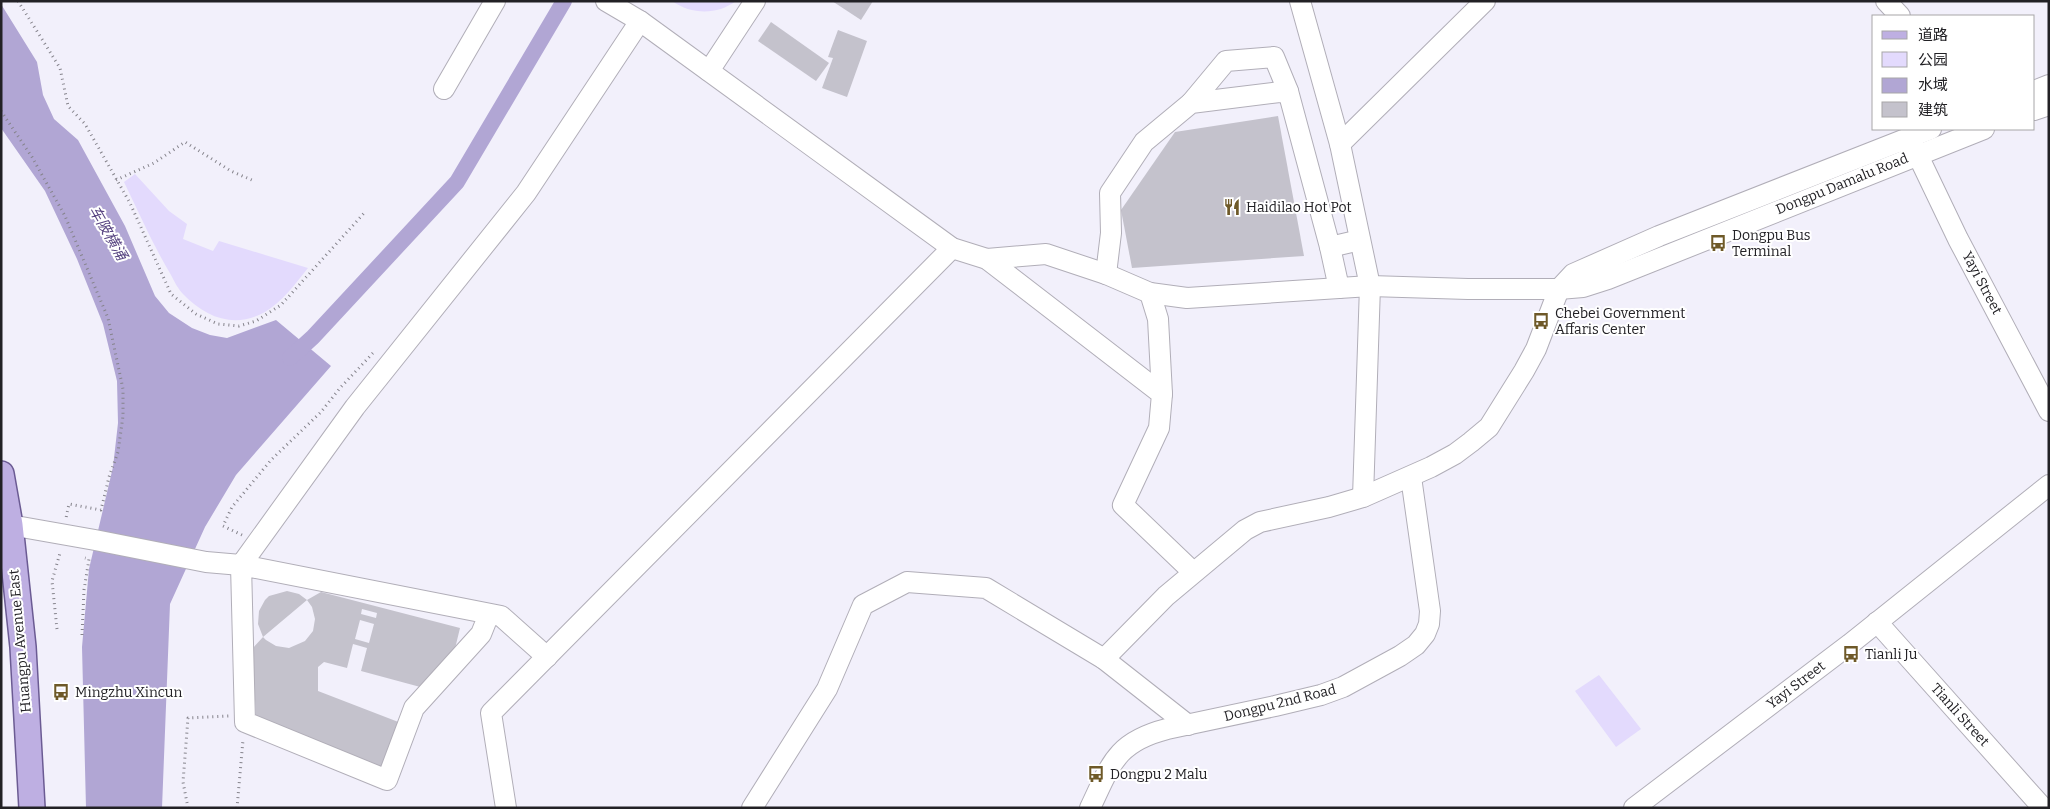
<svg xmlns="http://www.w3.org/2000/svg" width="2050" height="809" viewBox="0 0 2050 809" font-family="Bitter,'Noto Sans SC',serif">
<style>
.green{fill:#e3dafd}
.water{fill:#b1a6d4}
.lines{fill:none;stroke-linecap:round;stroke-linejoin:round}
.canal{stroke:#b1a6d4;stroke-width:16}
.building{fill:#c4c2cc;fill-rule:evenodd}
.minor-casing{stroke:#b1aeb8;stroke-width:22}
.major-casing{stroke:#6b5b93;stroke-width:28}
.path{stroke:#85838b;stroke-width:3;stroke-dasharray:1 4;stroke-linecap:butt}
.minor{stroke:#fff;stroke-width:20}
.major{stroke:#beafe2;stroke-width:25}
.labels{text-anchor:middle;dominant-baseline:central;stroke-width:4;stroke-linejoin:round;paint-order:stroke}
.street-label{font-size:14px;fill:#222125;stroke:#fff}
.poi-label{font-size:14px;fill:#222125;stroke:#fff;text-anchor:start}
.water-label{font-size:15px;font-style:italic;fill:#5a4783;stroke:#fff}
</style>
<rect width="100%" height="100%" fill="#f2f0fb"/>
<g class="green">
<path d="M672 1H736C717 15 692 15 672 1Z"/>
<path d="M135 174 169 211 187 224 183 239 213 251 219 241 308 268C296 283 282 302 265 312 235 329 206 318 183 294 178 289 174 281 171 275 153 245 139 213 124 182Z"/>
<polygon points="1599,675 1641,729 1616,747 1575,691"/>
</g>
<polygon class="water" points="1,4 37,62 43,95 54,119 78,140 125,226 155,296 169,313 192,328 210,335 227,338 276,320 331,366 236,475 205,527 170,604 162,808 86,808 82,647 89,569 113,467 118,423 117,381 103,324 77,259 45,191 1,128"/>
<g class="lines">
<polyline class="canal" points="290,358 313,337 457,182 564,1"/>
</g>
<g class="building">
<polygon points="832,1 873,1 861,20"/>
<polygon points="771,22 829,63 816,81 758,41"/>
<polygon points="838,30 867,41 847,97 822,88 833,58 828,57"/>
<polygon points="1278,116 1304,256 1132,268 1121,210 1175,132"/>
<path d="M287 591 299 594 307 600 321 592 460 628 452 661 424 688 361 671 367 648 353 644 347 668 324 662 318 667V691L401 723 381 771 256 716 252 649 263 637 258 624 259 611 265 600 269 596ZM307 600 312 607 315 619 313 631 305 641 289 648 276 646 266 640 263 637ZM362 609 377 613 376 618 361 614ZM360 620 374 624 369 643 355 639Z"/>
</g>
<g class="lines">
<g class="minor-casing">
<g id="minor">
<polyline points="606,1 640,21 952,248 987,259 1162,394 1159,428 1123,505 1193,572"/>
<polyline points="1300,1 1340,144 1370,286 1363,497"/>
<polyline points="1886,1 1900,16"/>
<polyline points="709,71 755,1"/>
<polyline points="444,89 495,1"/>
<polyline points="2034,91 2049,85"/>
<polyline points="1191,103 1226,61 1274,57 1288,91"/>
<polyline points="2034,110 2049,105"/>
<polyline points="1912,143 1958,239 2049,411"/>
<polyline points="1340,144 1485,1"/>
<polyline points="1330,247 1339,288"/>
<polyline points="987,259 1046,254 1106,274 1150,293 1187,298 1370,286 1468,289 1559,289 1583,287 1608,279 1984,129"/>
<polyline points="1106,274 1111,233 1110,193 1144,142 1191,103 1288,91 1330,247 1360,240"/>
<polyline points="1150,293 1158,319 1162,394"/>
<polyline points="10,525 95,540 206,562 241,565 355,407 526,193 640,21"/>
<polyline points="489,614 481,634 414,708 387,780 245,722 241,565 501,616 547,657"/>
<polyline points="1877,622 2043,808"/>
<polyline points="1104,659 1166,596 1245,530 1260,522 1329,507 1363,497 1431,467 1455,454 1471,442 1489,427 1524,371 1536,349 1559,289 1573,274 1659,236 1931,129"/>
<polyline points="506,808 491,713 952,248"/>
<polyline points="752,808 827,689 863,605 907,582 986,588 1104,659 1188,725"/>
<path d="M1090 808C1111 764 1116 742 1167 729L1275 706 1321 695 1343 687 1400 656 1416 645 1425 634 1429 624 1430 611 1411 477"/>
<polyline points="1634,808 1850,644 2049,485"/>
</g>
</g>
<g class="major-casing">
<polyline id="major" points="1,474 10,525 23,647 32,808"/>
</g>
<g class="path">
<polyline points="18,1 60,68 68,106 85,124 130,203 171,294 196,314 218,324 239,326 256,321 281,305 366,211"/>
<polyline points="1,111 32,157 65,216 108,318 123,389 123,416 118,452 109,477 101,510 69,504 66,518"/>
<polyline points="116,180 154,163 185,142 231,171 254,181"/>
<polyline points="242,535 223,526 232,507 271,460 321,412 340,388 373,353"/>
<polyline points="57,629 52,581 60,553"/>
<polyline points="82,635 84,590 89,559 85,558"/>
<polyline points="188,808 183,782 188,718 229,716"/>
<polyline points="237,808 243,740"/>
</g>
<use href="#minor" class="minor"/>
<use href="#major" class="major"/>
</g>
<defs>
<g id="restaurant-bare" transform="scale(1.35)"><path d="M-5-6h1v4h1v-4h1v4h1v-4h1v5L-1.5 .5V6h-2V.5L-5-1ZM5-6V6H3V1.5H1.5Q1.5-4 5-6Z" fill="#6e5928" stroke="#fff" stroke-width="2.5" paint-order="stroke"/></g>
<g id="bus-bare" transform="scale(1.35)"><path d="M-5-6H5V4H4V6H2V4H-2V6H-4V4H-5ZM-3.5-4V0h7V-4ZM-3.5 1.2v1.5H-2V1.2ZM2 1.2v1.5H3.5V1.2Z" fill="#6e5928" stroke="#fff" stroke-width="2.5" paint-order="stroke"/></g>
</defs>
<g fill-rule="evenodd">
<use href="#restaurant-bare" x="1232" y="207"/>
<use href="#bus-bare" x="1718" y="243"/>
<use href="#bus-bare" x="1541" y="321"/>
<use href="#bus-bare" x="1851" y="654"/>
<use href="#bus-bare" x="61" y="692"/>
<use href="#bus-bare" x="1096" y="774"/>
</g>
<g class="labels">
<g class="street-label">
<text transform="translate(1842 184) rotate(-22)">Dongpu Damalu Road</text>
<text transform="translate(1982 283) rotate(62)">Yayi Street</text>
<text transform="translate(20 641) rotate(-95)">Huangpu Avenue East</text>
<text transform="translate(1796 685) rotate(-37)">Yayi Street</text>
<text transform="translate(1280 703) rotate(-14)">Dongpu 2nd Road</text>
<text transform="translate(1960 715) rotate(48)">Tianli Street</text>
</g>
<g class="poi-label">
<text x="1246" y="207">Haidilao Hot Pot</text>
<text x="1732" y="235">Dongpu Bus<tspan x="1732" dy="16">Terminal</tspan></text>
<text x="1555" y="313">Chebei Government<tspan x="1555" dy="16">Affaris Center</tspan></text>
<text x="1865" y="654">Tianli Ju</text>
<text x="75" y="692">Mingzhu Xincun</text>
<text x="1110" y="774">Dongpu 2 Malu</text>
</g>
<g class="water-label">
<text transform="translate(108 233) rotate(60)">车陂横涌</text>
</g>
</g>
<rect width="2050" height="809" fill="none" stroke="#222125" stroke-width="5"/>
<rect x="1872" y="15" width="162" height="115" fill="#ffffff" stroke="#a7a6a8"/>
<rect x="1882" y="31" width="25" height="8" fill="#beafe2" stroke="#a7a6a8"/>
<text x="1918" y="40" font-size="15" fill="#222125">道路</text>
<rect x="1882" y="52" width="25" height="15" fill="#e3dafd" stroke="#a7a6a8"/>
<text x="1918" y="65" font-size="15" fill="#222125">公园</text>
<rect x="1882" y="78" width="25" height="15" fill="#b1a6d4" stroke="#a7a6a8"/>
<text x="1918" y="90" font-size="15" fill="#222125">水域</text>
<rect x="1882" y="102" width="25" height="15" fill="#c4c2cc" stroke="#a7a6a8"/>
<text x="1918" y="115" font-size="15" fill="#222125">建筑</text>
</svg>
